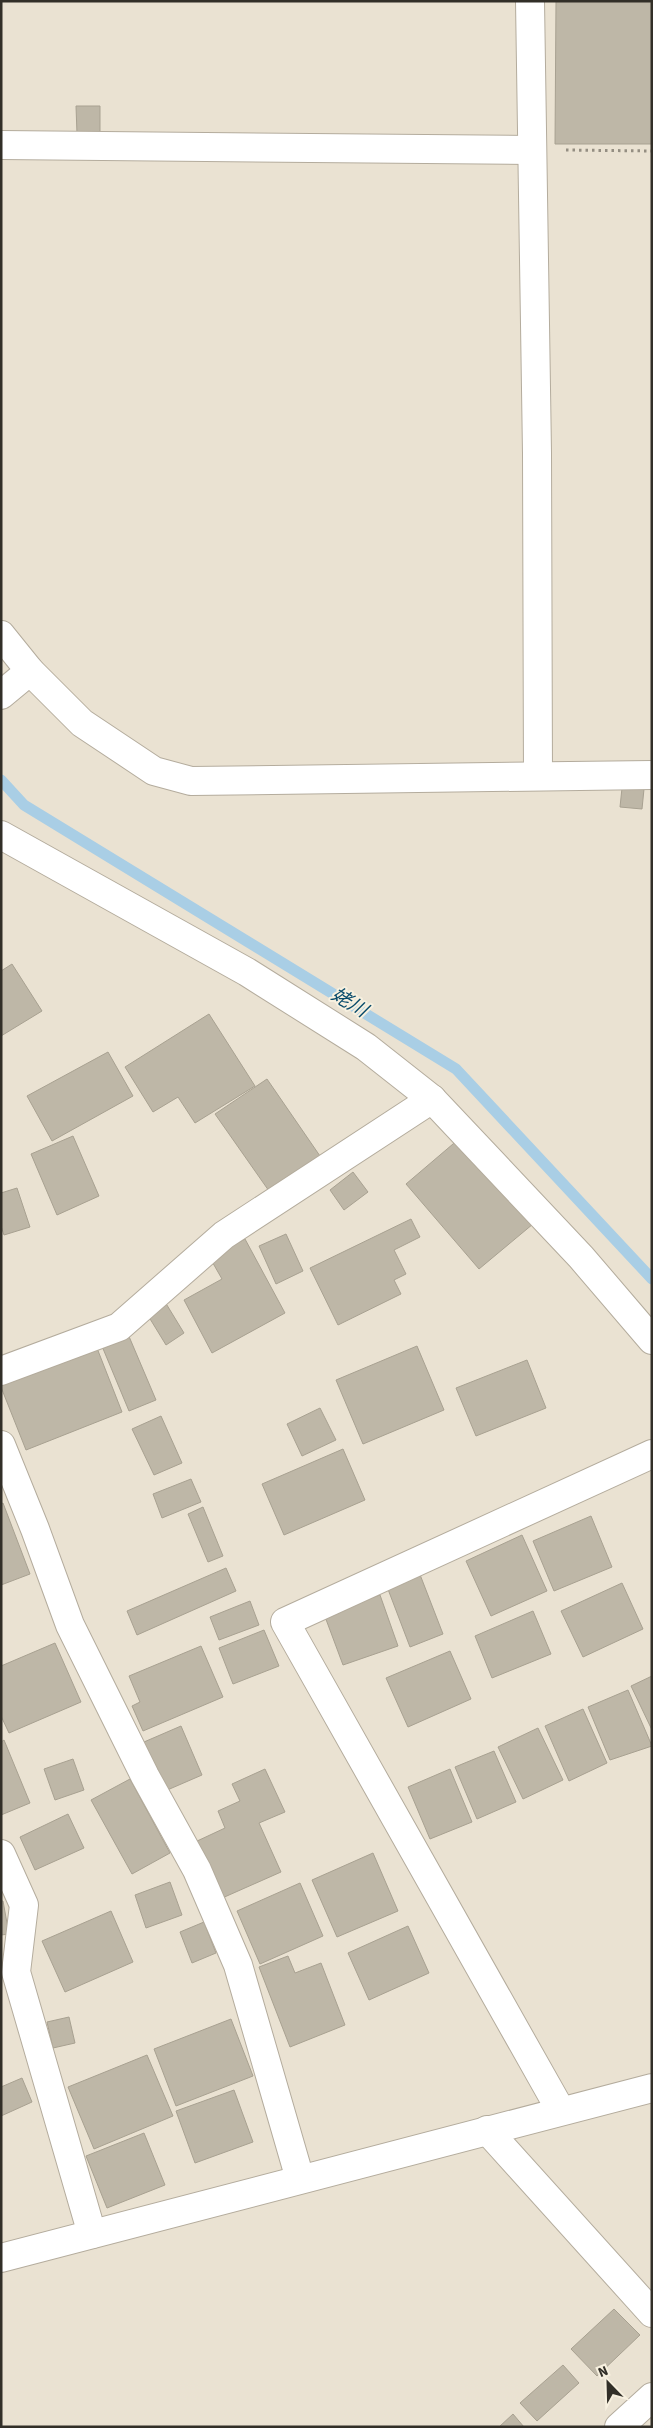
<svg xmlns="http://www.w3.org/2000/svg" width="653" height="2428" viewBox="0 0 653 2428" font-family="'Source Sans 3','Noto Sans JP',sans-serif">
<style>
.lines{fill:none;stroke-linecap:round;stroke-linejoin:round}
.stream{stroke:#a9cee5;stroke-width:11}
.building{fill:#beb7a7;stroke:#a8a191}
.minor-casing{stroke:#b4ac9d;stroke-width:30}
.path{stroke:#948e82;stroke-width:3;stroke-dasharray:2.5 4;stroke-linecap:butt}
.minor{stroke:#fff;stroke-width:28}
.labels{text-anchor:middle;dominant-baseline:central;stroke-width:4;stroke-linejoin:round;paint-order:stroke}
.water-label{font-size:19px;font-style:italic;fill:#094b6b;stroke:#f7f0df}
</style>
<rect width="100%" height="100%" fill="#eae2d2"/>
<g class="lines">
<polyline class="stream" points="1,780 24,805 456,1069 652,1279"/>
</g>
<g class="building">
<polygon points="556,1 652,1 652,144 555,144"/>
<polygon points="76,106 100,106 100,133 77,134"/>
<polygon points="622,788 644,789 642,809 620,807"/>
<polygon points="12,964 42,1011 1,1036 1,971"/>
<polygon points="209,1014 255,1086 195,1123 178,1097 153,1112 125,1067"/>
<polygon points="108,1052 133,1096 52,1141 27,1096"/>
<polygon points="267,1079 320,1156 269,1191 215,1114"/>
<polygon points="73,1136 99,1196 57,1215 31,1154"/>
<polygon points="460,1138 533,1224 479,1269 406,1184"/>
<polygon points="353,1172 368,1192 344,1210 330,1190"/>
<polygon points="17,1188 30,1227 4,1235 1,1226 1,1193"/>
<polygon points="411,1219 420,1237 394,1250 406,1274 394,1280 401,1294 338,1325 310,1268"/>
<polygon points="286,1234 303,1271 276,1284 259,1246"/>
<polygon points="245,1239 285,1313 212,1353 184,1300 222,1279 210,1258"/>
<polygon points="162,1297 184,1333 166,1345 144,1309"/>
<polygon points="125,1327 156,1400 129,1411 99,1339"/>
<polygon points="95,1343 122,1412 26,1450 1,1387 1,1380"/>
<polygon points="417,1346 444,1410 363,1444 336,1380"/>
<polygon points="527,1360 546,1408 476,1436 456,1388"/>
<polygon points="320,1408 336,1440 302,1456 287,1424"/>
<polygon points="161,1416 182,1463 154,1475 132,1429"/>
<polygon points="343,1449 365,1500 284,1535 262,1484"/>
<polygon points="191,1479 201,1502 162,1518 153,1494"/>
<polygon points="3,1503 30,1574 1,1585 1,1504"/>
<polygon points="203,1507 223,1556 208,1562 188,1514"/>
<polygon points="591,1516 612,1567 554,1591 533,1541"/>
<polygon points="522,1535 547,1591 491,1616 466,1561"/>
<polygon points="226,1568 236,1591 137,1635 127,1611"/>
<polygon points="419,1572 443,1634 410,1647 386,1584"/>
<polygon points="622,1583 643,1629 583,1657 561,1611"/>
<polygon points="380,1595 398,1646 343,1665 324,1614"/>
<polygon points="250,1601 259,1625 219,1640 210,1617"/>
<polygon points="533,1611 551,1654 492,1678 475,1636"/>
<polygon points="264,1630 279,1666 233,1684 219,1648"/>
<polygon points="55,1643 81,1702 9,1733 1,1716 1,1666"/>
<polygon points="201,1646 223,1697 143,1731 132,1706 140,1702 129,1676"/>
<polygon points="450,1651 471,1699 408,1727 386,1678"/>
<polygon points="652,1676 652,1730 631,1686"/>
<polygon points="628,1690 652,1746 610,1760 588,1707"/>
<polygon points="583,1709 607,1763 569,1781 545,1726"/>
<polygon points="181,1726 202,1775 165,1791 144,1742"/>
<polygon points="538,1728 563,1780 523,1799 498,1747"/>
<polygon points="4,1740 30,1803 1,1815 1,1742"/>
<polygon points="494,1751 516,1802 477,1819 455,1767"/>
<polygon points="73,1759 84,1790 55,1800 44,1769"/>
<polygon points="265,1769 285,1812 259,1823 281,1872 220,1899 195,1842 225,1828 218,1811 240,1801 232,1784"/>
<polygon points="450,1769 472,1822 430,1839 408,1787"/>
<polygon points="130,1779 170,1853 132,1874 91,1800"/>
<polygon points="68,1814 84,1848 35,1870 20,1837"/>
<polygon points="373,1853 398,1911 337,1937 312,1880"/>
<polygon points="170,1882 182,1915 146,1928 135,1895"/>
<polygon points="300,1883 323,1936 260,1964 237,1911"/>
<polygon points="1,1901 3,1901 9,1934 1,1935"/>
<polygon points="111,1911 133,1962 65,1992 42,1941"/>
<polygon points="204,1922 216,1953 192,1963 180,1932"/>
<polygon points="408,1926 429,1973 369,2000 348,1953"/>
<polygon points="288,1956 295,1973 321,1963 345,2025 290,2047 259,1967"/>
<polygon points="69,2017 75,2043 53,2048 47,2022"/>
<polygon points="231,2019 253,2076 176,2106 154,2049"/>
<polygon points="147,2055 173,2116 94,2149 68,2087"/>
<polygon points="22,2078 32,2102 1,2116 1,2087"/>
<polygon points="234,2090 253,2142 195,2163 176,2111"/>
<polygon points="144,2133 165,2185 107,2208 86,2156"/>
<polygon points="614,2309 640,2335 597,2376 571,2349"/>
<polygon points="563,2365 579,2383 537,2421 520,2403"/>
<polygon points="513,2414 524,2427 499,2427"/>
</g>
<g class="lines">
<g class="minor-casing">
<g id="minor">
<polyline points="530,1 537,453 538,776"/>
<polyline points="1,145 531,150"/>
<polyline points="1,635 30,671 82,723 154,771 191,781 652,775"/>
<polyline points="1,695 30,671"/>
<polyline points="1,835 247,972 366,1047 432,1099 581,1257 652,1340"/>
<polyline points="1,1371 119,1327 224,1235 432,1099"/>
<polyline points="1,1445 35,1529 70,1625 145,1776 197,1870 238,1965 300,2179"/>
<polyline points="1,1854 24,1905 16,1972 92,2234"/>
<polyline points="561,2111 285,1622 652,1454"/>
<polyline points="487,2130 652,2313"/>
<polyline points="1,2258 652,2088"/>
<polyline points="619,2427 652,2397"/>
</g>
</g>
<polyline class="path" points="566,150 652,151"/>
<use href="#minor" class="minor"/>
</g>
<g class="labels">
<g class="water-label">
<text transform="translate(349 1003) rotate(31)">姥川</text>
</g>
</g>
<rect width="653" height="2428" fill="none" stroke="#322f28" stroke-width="5"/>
<g transform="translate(608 2383) rotate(337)" stroke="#f7f0df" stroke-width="4" paint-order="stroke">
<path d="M0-4L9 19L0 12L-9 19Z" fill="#322f28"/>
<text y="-8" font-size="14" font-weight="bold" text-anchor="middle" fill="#322f28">N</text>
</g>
</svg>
